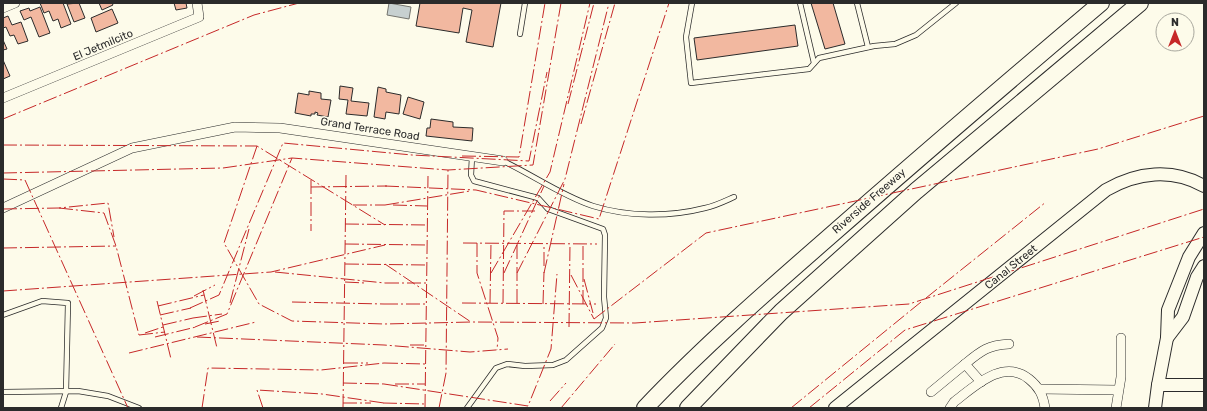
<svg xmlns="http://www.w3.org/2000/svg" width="1207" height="411" viewBox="0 0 1207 411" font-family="Rubik,sans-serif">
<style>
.water{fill:#c7d0d0;stroke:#74746e}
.building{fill:#f2b8a0;stroke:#2b2b2b}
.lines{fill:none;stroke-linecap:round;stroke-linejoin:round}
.lane-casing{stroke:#2b2b2b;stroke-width:6}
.street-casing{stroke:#2b2b2b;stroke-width:10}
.secondary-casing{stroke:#2b2b2b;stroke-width:14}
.highway-casing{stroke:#2b2b2b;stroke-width:18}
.lane{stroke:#fdfbea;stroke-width:4.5}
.street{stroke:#fdfbea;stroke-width:9}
.secondary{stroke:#fdfbea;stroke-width:12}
.highway{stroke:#fdfbea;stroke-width:16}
.power{stroke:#c62828;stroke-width:1;stroke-dasharray:14 3 2 3;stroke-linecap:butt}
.labels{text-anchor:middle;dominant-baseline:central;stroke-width:3;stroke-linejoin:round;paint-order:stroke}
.street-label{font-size:11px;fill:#2b2b2b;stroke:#fdfbea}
</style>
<rect width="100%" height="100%" fill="#fdfbea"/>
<polygon class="water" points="389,3 411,7 409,19 387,15"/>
<g class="building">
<polygon points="40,3 63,3 71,24 61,28 58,19 53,21 49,11 44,13"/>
<polygon points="79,3 85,18 74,22 67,4"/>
<polygon points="99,3 112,3 113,5 102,10"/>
<polygon points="174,3 186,3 187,8 176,10"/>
<polygon points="420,3 501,3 493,47 466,42 472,10 463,8 459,33 416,26"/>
<polygon points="811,3 833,3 845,44 825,49"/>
<polygon points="40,7 50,33 39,37 31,17 24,20 20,11 29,8 30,11"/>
<polygon points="112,9 118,23 96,32 91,18"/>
<polygon points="8,16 12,25 21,22 28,41 18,44 14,35 10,36 6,27 3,28 3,18"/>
<polygon points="795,25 798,46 697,60 694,38"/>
<polygon points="3,40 7,49 3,50"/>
<polygon points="3,60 10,76 3,79"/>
<polygon points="340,86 353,88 351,101 369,103 367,116 346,114 348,100 339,99"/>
<polygon points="378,87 386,89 386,92 401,95 399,114 386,112 385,119 374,117"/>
<polygon points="309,91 321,93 321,99 331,100 328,117 317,115 318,113 315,112 315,114 311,114 311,116 295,113 298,93 309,95"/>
<polygon points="408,97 424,102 420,119 403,114"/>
<polygon points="431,119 453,122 453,127 473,128 472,141 426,136 427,128 430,128"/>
</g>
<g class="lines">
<g class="lane-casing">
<g id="lane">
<polyline points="692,3 686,37 691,83 809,69 819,58 874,46 895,44 916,35 956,3"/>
<polyline points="800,3 814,63"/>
<polyline points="857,3 868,47"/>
<polyline points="520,34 525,3"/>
<path d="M503 161C533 175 562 196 593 206 628 217 670 217 705 208 715 206 725 201 734 197"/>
<polyline points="3,315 42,301 68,303 66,392 61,408"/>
<polyline points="3,392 78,391 108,396 139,408"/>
<polyline points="467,408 496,368 507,364 525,366 553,365 566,360 602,328 606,318 604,297 605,235 603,229 548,209 538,198 474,181 471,175 472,157"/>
</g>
</g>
<g class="street-casing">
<g id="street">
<polyline points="3,8 15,3"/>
<polyline points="3,98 199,17 197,3"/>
<polyline points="3,208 132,148 235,127 280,128 503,161"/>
<path d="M981 382 965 364C981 351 988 345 1009 344"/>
<polyline points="1039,389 1118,390"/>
<polyline points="931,392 965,364"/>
<path d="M950 408 954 402C975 386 1003 358 1029 379 1039 387 1043 395 1045 408"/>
<polyline points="1116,408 1121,377 1121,338"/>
</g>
</g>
<g class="secondary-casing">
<g id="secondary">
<polyline points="1167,338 1183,317 1197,277 1204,266"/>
<polyline points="1158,385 1204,385"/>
<path d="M835 408 1106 190C1137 172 1172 168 1204 186"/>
<polyline points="1155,408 1158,385 1167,338 1168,310 1189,257 1204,233"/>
</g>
</g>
<g class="highway-casing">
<g id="highway">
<path d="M645 408C703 347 766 292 829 237 919 158 1010 80 1101 3"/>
<polyline points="688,408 781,312 916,191 1140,3"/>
</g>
</g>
<use href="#lane" class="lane"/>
<use href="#street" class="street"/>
<use href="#secondary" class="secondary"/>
<use href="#highway" class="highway"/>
<g class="power">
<polyline points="568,104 594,3"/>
<polyline points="3,119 254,15 299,3"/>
<polyline points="581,124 615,3"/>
<polyline points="3,145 257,146 385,225"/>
<polyline points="257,146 224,243 259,304 292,321 384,324 472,322 635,323 909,304 1204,209"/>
<polyline points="462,156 519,157 545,3"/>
<polyline points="3,173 223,168 292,158 448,170 533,165 561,3"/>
<polyline points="3,179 25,180 128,408"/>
<polyline points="311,180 311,231"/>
<polyline points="385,186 476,190 599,219 669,3"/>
<polyline points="311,187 387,186"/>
<polyline points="353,205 385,205"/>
<polyline points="385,205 470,191"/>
<polyline points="393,205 427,206"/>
<polyline points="59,208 104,213 116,246 139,335"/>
<polyline points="3,209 59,208 108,203 114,237"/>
<polyline points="345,224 427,225"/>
<polyline points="463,243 597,244"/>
<polyline points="477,243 477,273 498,338 497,350"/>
<polyline points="345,244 427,245"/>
<polyline points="3,248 116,246"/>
<polyline points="345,264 426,265"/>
<polyline points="385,264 471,322"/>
<polyline points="544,266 544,244"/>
<polyline points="275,272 385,283"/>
<polyline points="491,273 550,172 590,3"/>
<polyline points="504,273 544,186"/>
<polyline points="517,273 565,179 609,3"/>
<polyline points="544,273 564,184"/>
<polyline points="571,275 594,319"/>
<polyline points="584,279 593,313"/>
<polyline points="345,282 365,283"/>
<polyline points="385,283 426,283"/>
<polyline points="203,290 217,348"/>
<polyline points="3,291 271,272 385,245"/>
<polyline points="194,296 215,285"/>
<polyline points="926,298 1046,202"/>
<polyline points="157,301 171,359"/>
<polyline points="292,302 384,304"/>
<polyline points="230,303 249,229"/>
<polyline points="462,303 596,304"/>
<polyline points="490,303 491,243"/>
<polyline points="503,303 504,211 535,211"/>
<polyline points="517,303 517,245"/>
<polyline points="384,304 426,304"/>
<polyline points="543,304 544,272"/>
<polyline points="583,304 583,244"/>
<polyline points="158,306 204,295"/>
<polyline points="190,308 219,295 283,143 412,155 529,161 547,72"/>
<polyline points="160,315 191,308"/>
<polyline points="193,318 222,314"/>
<polyline points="594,319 706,233 1098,149 1204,116"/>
<polyline points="205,324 220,321"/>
<polyline points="163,325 193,318"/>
<polyline points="195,327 227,314 292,158"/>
<polyline points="569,327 570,244"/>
<polyline points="145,333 163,327"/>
<polyline points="139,335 165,332"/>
<polyline points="155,337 196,327"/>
<polyline points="197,337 384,345 470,352 508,349"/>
<polyline points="410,345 426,345"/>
<polyline points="129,353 256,322"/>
<polyline points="344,363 368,363"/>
<polyline points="384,363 425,364"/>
<polyline points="343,383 385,384"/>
<polyline points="384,384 528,406 551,349 557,274"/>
<polyline points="395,384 425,384"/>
<polyline points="550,401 566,383"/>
<polyline points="343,403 371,403"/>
<polyline points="383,403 425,404"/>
<polyline points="202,408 208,368 321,370 384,363"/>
<polyline points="263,408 257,390 322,394 384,403"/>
<polyline points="343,408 346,175"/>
<polyline points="425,408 428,176"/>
<polyline points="439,408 446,373 448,170"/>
<polyline points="561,408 615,344"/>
<polyline points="791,408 921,302"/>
<polyline points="809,408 905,330 1204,237"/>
</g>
</g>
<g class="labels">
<g class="street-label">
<text transform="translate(103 45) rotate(-23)">El Jetmilcito</text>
<text transform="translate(370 129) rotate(9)">Grand Terrace Road</text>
<text transform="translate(869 201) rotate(-41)">Riverside Freeway</text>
<text transform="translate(1011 267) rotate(-39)">Canal Street</text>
</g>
</g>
<rect width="1207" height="411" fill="none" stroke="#2b2b2b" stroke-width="8"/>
<g transform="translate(1175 32)"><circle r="19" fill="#fdfbea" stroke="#a9a89e"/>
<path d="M0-3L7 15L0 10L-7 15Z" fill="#c62828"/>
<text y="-6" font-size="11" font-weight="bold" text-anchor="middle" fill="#2b2b2b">N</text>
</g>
</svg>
